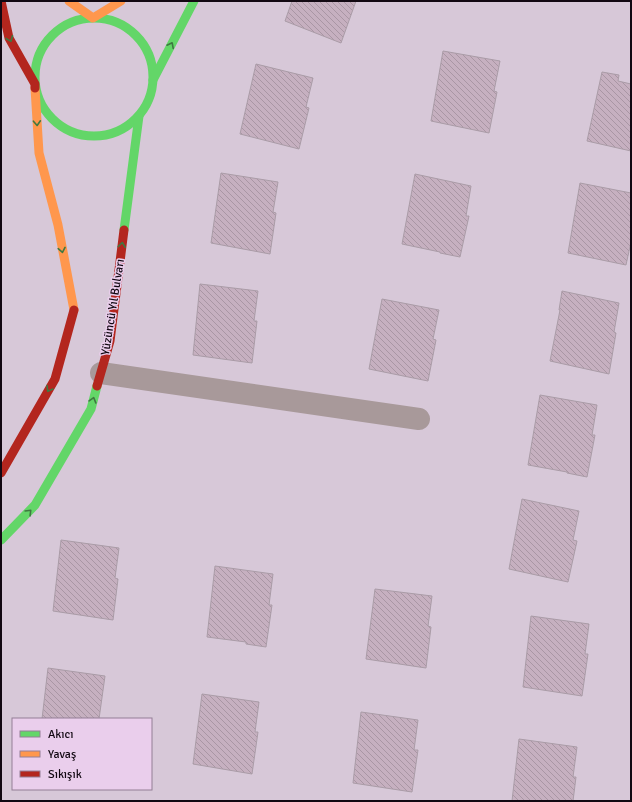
<svg xmlns="http://www.w3.org/2000/svg" width="632" height="802" viewBox="0 0 632 802" font-family="Signika,sans-serif">
<style>
.building{fill:url(#building-back-hatch);stroke:#aa9ca7}
.lines{fill:none;stroke-linecap:round;stroke-linejoin:round}
.street{stroke:#a8999a;stroke-width:22}
.fast{stroke:#63d668;stroke-width:9}
.slow{stroke:#ff974d;stroke-width:9}
.jam{stroke:#b3261e;stroke-width:9}
.oneway{stroke:#3f7941}
.labels{text-anchor:middle;dominant-baseline:central;stroke-width:3;stroke-linejoin:round;paint-order:stroke}
.street-label{font-size:12px;fill:#120812;stroke:#eaceec}
</style>
<defs>
<pattern id="building-back-hatch" width="6" height="6" patternUnits="userSpaceOnUse"><rect width="6" height="6" fill="#c6b0c0"/><path d="M-1 5l2 2M0 0l6 6M5-1l2 2" fill="none" stroke="#a996a4"/></pattern>
</defs>
<rect width="100%" height="100%" fill="#d7c8d8"/>
<g class="building">
<polygon points="292,1 356,1 341,43 285,21"/>
<polygon points="443,51 500,61 494,91 497,92 489,133 431,121"/>
<polygon points="256,64 313,78 306,107 309,108 299,149 240,134"/>
<polygon points="602,72 619,75 618,81 631,84 631,151 587,141"/>
<polygon points="221,173 278,182 273,212 276,213 270,254 211,243"/>
<polygon points="415,174 471,186 466,216 469,216 460,257 440,253 440,252 402,244"/>
<polygon points="580,183 631,193 631,242 626,265 568,253"/>
<polygon points="200,284 258,291 254,321 257,321 252,363 193,355"/>
<polygon points="562,291 619,303 614,332 616,333 609,374 550,361 560,310 559,310"/>
<polygon points="382,299 439,310 433,339 436,340 428,381 369,369"/>
<polygon points="540,395 597,405 592,435 595,435 587,477 567,473 567,472 528,465"/>
<polygon points="522,499 579,511 573,540 577,541 568,582 509,569"/>
<polygon points="61,540 119,548 115,578 118,579 113,620 53,611"/>
<polygon points="215,566 273,574 269,605 272,605 266,647 246,644 246,642 207,637"/>
<polygon points="375,589 432,596 428,626 431,627 426,668 366,659"/>
<polygon points="531,616 589,624 585,654 588,654 582,696 523,687"/>
<polygon points="48,668 105,676 99,719 42,719"/>
<polygon points="202,694 259,702 255,732 258,732 252,774 193,764"/>
<polygon points="361,712 418,720 414,750 418,750 412,792 353,783"/>
<polygon points="519,739 577,747 573,777 576,777 573,801 512,801"/>
</g>
<g class="lines">
<polyline class="street" points="101,373 419,419"/>
<g class="fast">
<circle cx="94" cy="77" r="59"/>
<polyline points="153,80 194,1"/>
<polyline points="124,230 139,116"/>
<polyline points="1,540 35,505 91,409 97,386"/>
</g>
<g class="slow">
<polyline points="69,1 93,18 121,1"/>
<polyline points="35,88 39,153 58,225 74,310"/>
</g>
<g class="jam">
<polyline points="1,1 9,38 35,84 35,88"/>
<polyline points="97,386 110,341 124,230"/>
<polyline points="1,473 55,379 74,310"/>
</g>
</g>
<defs><path id="oneway-chevron" d="M-2-3.5L2.5 0L-2 3.5" fill="none" stroke-width="1.6" stroke-linecap="round" stroke-linejoin="round"/></defs>
<g class="oneway">
<use href="#oneway-chevron" transform="translate(10 39) rotate(68)"/>
<use href="#oneway-chevron" transform="translate(171 45) rotate(-63)"/>
<use href="#oneway-chevron" transform="translate(37 123) rotate(87)"/>
<use href="#oneway-chevron" transform="translate(122 245) rotate(-83)"/>
<use href="#oneway-chevron" transform="translate(62 250) rotate(79)"/>
<use href="#oneway-chevron" transform="translate(49 389) rotate(120)"/>
<use href="#oneway-chevron" transform="translate(93 400) rotate(-74)"/>
<use href="#oneway-chevron" transform="translate(29 512) rotate(-45)"/>
</g>
<g class="labels">
<g class="street-label">
<text transform="translate(113 307) rotate(-81)">Yüzüncü Yıl Bulvarı</text>
</g>
</g>
<rect width="632" height="802" fill="none" stroke="#120812" stroke-width="4"/>
<rect x="12" y="718" width="140" height="72" fill="#eaceec" stroke="#947f95"/>
<rect x="20" y="731" width="20" height="6" fill="#63d668" stroke="#947f95"/>
<text x="48" y="738" font-size="12" fill="#120812">Akıcı</text>
<rect x="20" y="751" width="20" height="6" fill="#ff974d" stroke="#947f95"/>
<text x="48" y="758" font-size="12" fill="#120812">Yavaş</text>
<rect x="20" y="771" width="20" height="6" fill="#b3261e" stroke="#947f95"/>
<text x="48" y="778" font-size="12" fill="#120812">Sıkışık</text>
</svg>
